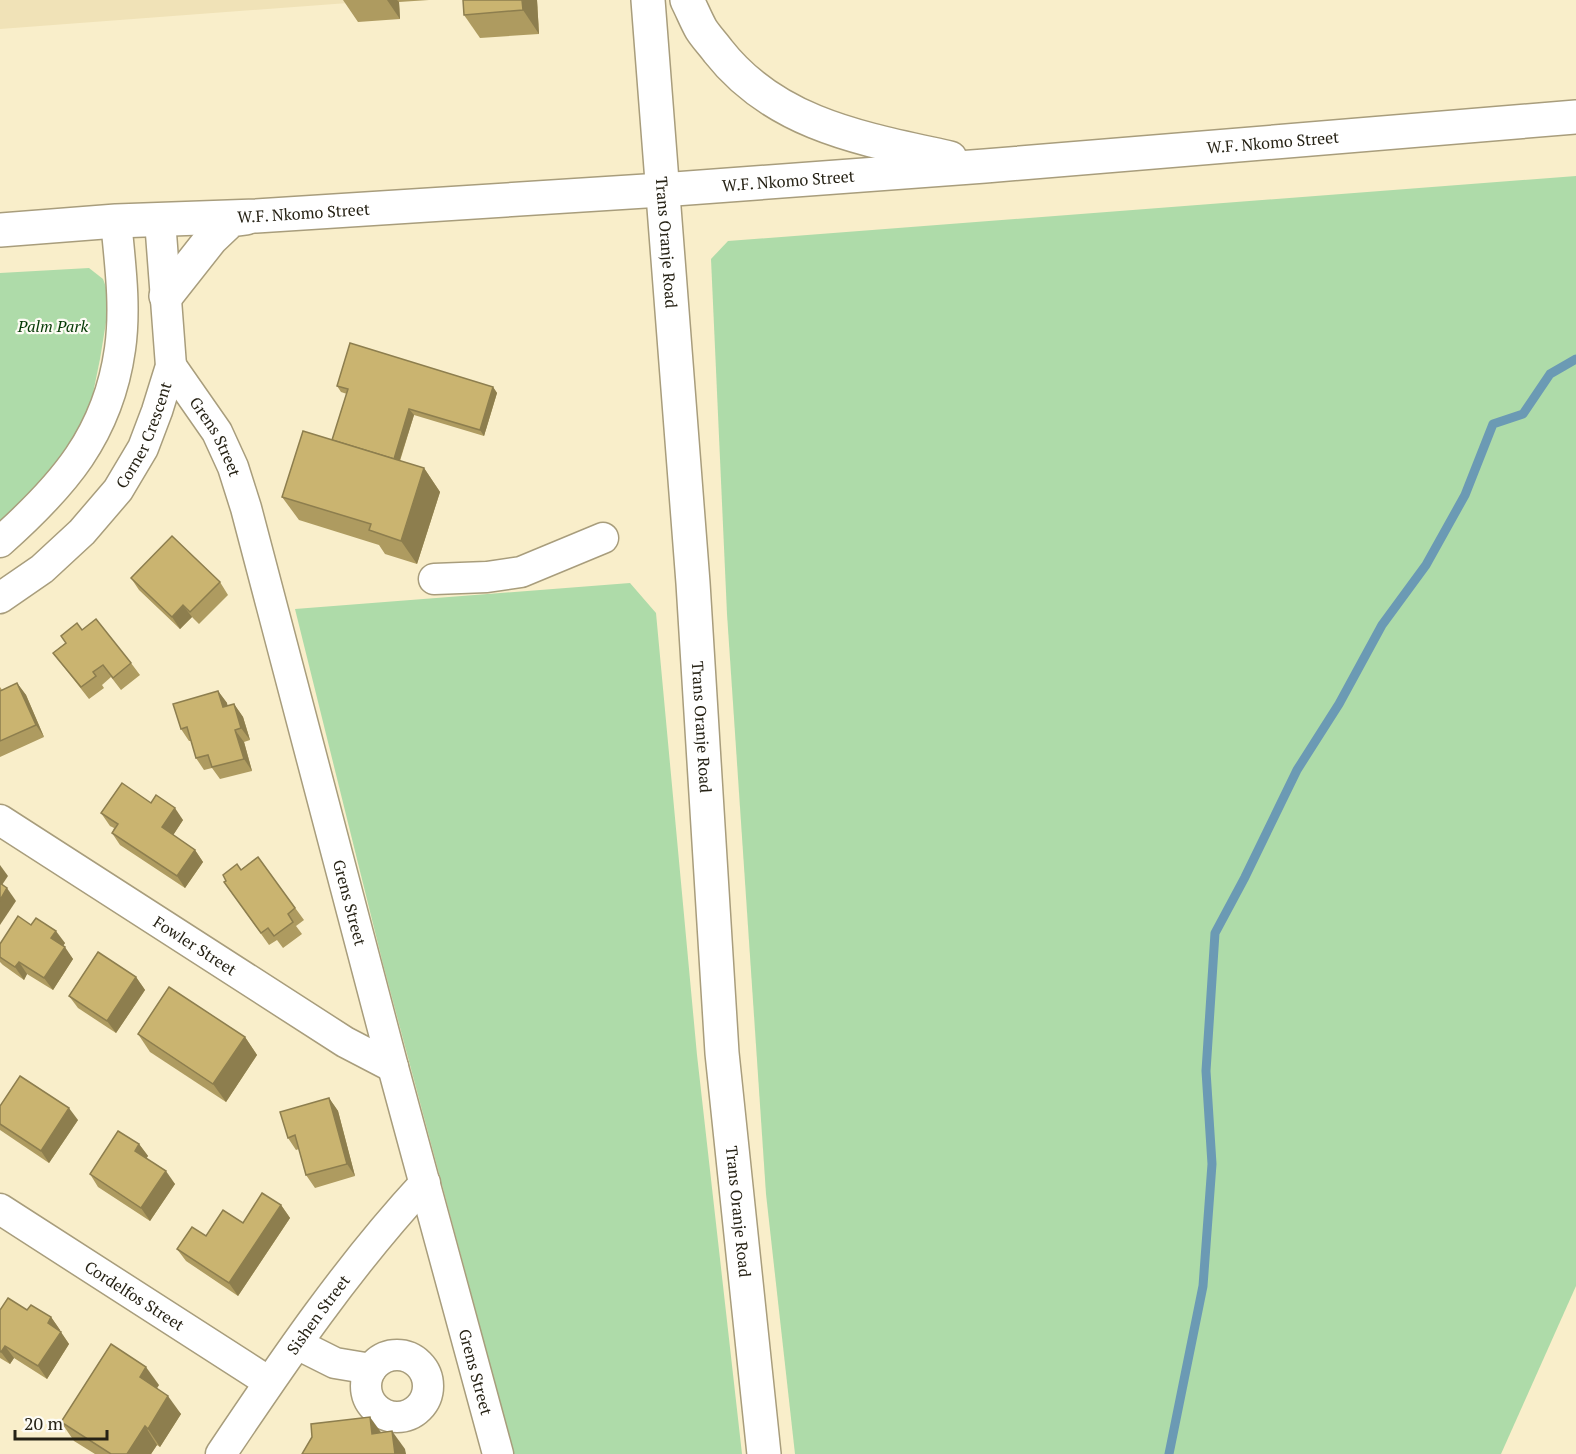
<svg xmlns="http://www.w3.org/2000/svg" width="1576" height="1454" viewBox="0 0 1576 1454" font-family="'PT Serif',serif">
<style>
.built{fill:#f0e2b7}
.green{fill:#aedba9}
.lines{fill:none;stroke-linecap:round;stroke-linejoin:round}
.stream{stroke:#6b9ab4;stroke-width:9}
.minor-casing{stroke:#a89d7c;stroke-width:33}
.major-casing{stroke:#a89d7c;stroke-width:36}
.minor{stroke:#fff;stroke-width:30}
.major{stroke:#fff;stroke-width:33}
.wall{fill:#ae9b60}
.shaded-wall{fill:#8d7e4e}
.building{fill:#cab470;stroke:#8d7e4e;stroke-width:1.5}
.labels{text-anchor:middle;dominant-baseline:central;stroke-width:4.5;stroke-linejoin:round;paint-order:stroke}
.street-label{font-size:16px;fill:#262215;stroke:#fdfbf4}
.park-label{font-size:16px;font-style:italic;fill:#043904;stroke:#fdfbf4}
</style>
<rect width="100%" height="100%" fill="#f9eeca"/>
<polygon class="built" points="0,0 347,0 348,3 0,29"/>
<g class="green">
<polygon points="1576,176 1576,1286 1501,1454 795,1454 766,1194 727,614 711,259 728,241"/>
<polygon points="89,268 103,279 110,298 100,359 88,418 63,460 0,524 0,273"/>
<polygon points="630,583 656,613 697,1055 742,1454 514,1454 383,964 295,609"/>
</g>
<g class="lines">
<polyline class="stream" points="1169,1454 1203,1286 1212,1164 1206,1071 1215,933 1245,877 1297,770 1339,704 1382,625 1426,565 1465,495 1493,424 1523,414 1550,374 1576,359"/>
<g class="minor-casing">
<g id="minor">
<path id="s1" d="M171 366 217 432 233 467 246 508 393 1067 498 1454"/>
<path d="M0 542C63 486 108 435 120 349 126 307 120 263 116 221"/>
<polyline points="434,579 487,577 521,572 603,538"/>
<path id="s2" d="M0 598 42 569 82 532 118 490 143 448 157 411 171 366 160 220"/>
<path id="s3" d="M0 820 345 1042 393 1067"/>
<path id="s4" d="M0 1209 269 1382"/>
<polyline points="297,1344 335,1363 371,1369"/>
<circle cx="397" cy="1386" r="31"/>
<path id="s5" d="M221 1454C284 1360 348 1266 425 1183"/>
</g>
</g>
<g class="major-casing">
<g id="major">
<path id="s6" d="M648 0 693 583 722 1053 764 1454"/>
<path d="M687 0C692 10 696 20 701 29 706 37 713 44 718 51 776 125 864 139 950 158"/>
<path id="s7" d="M0 230 116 221 256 216 661 190 985 166 1576 117"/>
<polyline points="166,296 211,239 231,220 246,218"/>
</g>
</g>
<use href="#minor" class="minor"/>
<use href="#major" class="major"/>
</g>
<g class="wall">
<polygon points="343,0 429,0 399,2 400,19 358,22"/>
<polygon points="537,0 539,34 480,38 464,15"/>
<polygon points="337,386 493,387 497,393 484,436 414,415 400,461 424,468 440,492 417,564 385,554 379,545 299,520 282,497 332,440 347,394 341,392"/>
<polygon points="131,578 220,582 228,595 199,624 192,617 180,629 139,590"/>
<polygon points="82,630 131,663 140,675 121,690 111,677 102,685 104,688 89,699 53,653"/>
<polygon points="17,683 26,695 44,737 0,757 0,687 2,690"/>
<polygon points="218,691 227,703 227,706 234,704 243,717 250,740 244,742 252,771 220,779 212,768 204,770 196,758 191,741 189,741 181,729"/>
<polygon points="151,803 183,820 173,835 195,850 203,862 185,888 120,845 112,833 114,828 110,826 101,813"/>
<polygon points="258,857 304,920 296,926 302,934 283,948 277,940 269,945 224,882"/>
<polygon points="31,925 65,943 63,946 73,959 53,990 27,974 24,980 3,965 0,962 0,944"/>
<polygon points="136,977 145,990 116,1033 78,1008 69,996"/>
<polygon points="138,1034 245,1037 257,1055 226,1102 150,1052"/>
<polygon points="329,1098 338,1111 355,1176 315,1188 306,1175 299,1149 296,1150 288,1138"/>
<polygon points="0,1106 78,1120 49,1163 0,1130"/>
<polygon points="139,1144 148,1156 146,1158 175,1184 150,1221 98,1187 90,1174"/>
<polygon points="281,1205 290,1218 238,1296 186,1261 177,1249 206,1236 243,1223"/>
<polygon points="0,1310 27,1310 51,1317 60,1330 59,1330 69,1344 47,1379 14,1358 10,1364 0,1358"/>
<polygon points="159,1385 157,1388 181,1414 160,1447 157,1445 151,1454 95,1454 74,1441 61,1422"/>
</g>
<g class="shaded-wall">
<polygon points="387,0 397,0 399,2 400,19"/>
<polygon points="522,0 537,0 539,34 523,10"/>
<polygon points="493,387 497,393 484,436 480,430"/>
<polygon points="409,409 414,415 394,478 390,471"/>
<polygon points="424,468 440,492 417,564 401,541"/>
<polygon points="183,605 192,617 180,629 172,617"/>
<polygon points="17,683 26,695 44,737 36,725"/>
<polygon points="218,691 227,703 231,720 223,707"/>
<polygon points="234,704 243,717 250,740 241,728"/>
<polygon points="235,730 244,742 252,771 244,759"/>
<polygon points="175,808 183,820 170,840 162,827"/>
<polygon points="195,850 203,862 185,888 177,876"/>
<polygon points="0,865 8,876 0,888"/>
<polygon points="7,888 16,901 0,925 0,900"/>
<polygon points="56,931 65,943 60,950 51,938"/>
<polygon points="65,947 73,959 53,990 44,978"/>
<polygon points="19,962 27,974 24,980 15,967"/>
<polygon points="136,977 145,990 116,1033 107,1021"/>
<polygon points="245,1037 257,1055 226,1102 213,1084"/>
<polygon points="329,1098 338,1111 355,1176 347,1164"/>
<polygon points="69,1108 78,1120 49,1163 41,1151"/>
<polygon points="139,1144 148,1156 143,1163 135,1151"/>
<polygon points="166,1171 175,1184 150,1221 141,1208"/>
<polygon points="281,1205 290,1218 238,1296 229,1283"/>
<polygon points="51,1317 60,1330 56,1335 48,1323"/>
<polygon points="61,1332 69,1344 47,1379 38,1366"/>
<polygon points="5,1346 14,1358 10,1364 1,1352"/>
<polygon points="146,1367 159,1385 152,1395 140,1377"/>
<polygon points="168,1396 181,1414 160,1447 148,1429"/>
<polygon points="370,1417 383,1435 372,1434"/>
<polygon points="145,1426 157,1445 151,1454 127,1454"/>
<polygon points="392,1431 405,1449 406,1454 395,1454"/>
</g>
<g class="building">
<polygon points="463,0 522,0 523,10 464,15"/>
<polygon points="350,343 493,387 480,430 409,409 394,459 332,440 348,389 337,386"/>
<polygon points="303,431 424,468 401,541 369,530 371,524 282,497"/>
<polygon points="172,536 220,582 190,612 183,605 172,617 131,578"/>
<polygon points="96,619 131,663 113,678 103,665 93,672 96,676 81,687 53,653 66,643 61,636 77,623 82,630"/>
<polygon points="17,683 36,725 0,741 0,691"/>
<polygon points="218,691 223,707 234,704 241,728 235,730 244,759 212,767 208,755 196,758 187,727 181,729 173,704"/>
<polygon points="122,783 151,803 156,795 175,808 162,827 195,850 177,876 112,833 118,824 101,813"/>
<polygon points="258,857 295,908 288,914 293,922 274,936 268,928 261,933 224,882 226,881 223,875 237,864 241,870"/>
<polygon points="0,883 7,888 0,900"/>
<polygon points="18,916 31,925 36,918 56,931 51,938 65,947 44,978 19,962 15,967 0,957 0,944"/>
<polygon points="98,952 136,977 107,1021 69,996"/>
<polygon points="169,987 245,1037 213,1084 138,1034"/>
<polygon points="20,1076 69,1108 41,1151 0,1124 0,1106"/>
<polygon points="329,1098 347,1164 306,1175 295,1135 288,1138 280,1112"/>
<polygon points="118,1131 139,1144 135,1151 166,1171 141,1208 90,1174"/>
<polygon points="262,1193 281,1205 229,1283 177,1249 192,1227 206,1236 223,1210 243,1223"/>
<polygon points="8,1298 27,1310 31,1305 51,1317 48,1323 61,1332 38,1366 5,1346 1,1352 0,1351 0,1310"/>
<polygon points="111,1344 146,1367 140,1377 168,1396 148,1429 145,1426 127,1454 111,1454 61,1422"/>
<polygon points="370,1417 372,1434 392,1431 395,1454 302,1454 312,1437 311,1424"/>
</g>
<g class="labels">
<g class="street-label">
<text stroke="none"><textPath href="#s7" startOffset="1276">W.F. Nkomo Street</textPath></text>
<text stroke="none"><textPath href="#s7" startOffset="790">W.F. Nkomo Street</textPath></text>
<text stroke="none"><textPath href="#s7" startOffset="304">W.F. Nkomo Street</textPath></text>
<text stroke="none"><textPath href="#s6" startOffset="243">Trans Oranje Road</textPath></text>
<text stroke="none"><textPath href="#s2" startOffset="222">Corner Crescent</textPath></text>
<text stroke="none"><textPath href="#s1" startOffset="84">Grens Street</textPath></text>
<text stroke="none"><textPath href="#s6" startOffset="729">Trans Oranje Road</textPath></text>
<text stroke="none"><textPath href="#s1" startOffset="570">Grens Street</textPath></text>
<text stroke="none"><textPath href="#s3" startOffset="232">Fowler Street</textPath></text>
<text stroke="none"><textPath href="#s6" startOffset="1215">Trans Oranje Road</textPath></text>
<text stroke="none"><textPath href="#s4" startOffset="160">Cordelfos Street</textPath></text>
<text stroke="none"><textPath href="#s5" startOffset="170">Sishen Street</textPath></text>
<text stroke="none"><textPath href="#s1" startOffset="1056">Grens Street</textPath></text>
</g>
<g class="park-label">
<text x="53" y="326">Palm Park</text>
</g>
</g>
<path d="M15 1430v9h92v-9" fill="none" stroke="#262215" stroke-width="3"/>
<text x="24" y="1430" font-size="18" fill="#262215" stroke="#fdfbf4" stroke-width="4.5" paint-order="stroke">20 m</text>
</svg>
